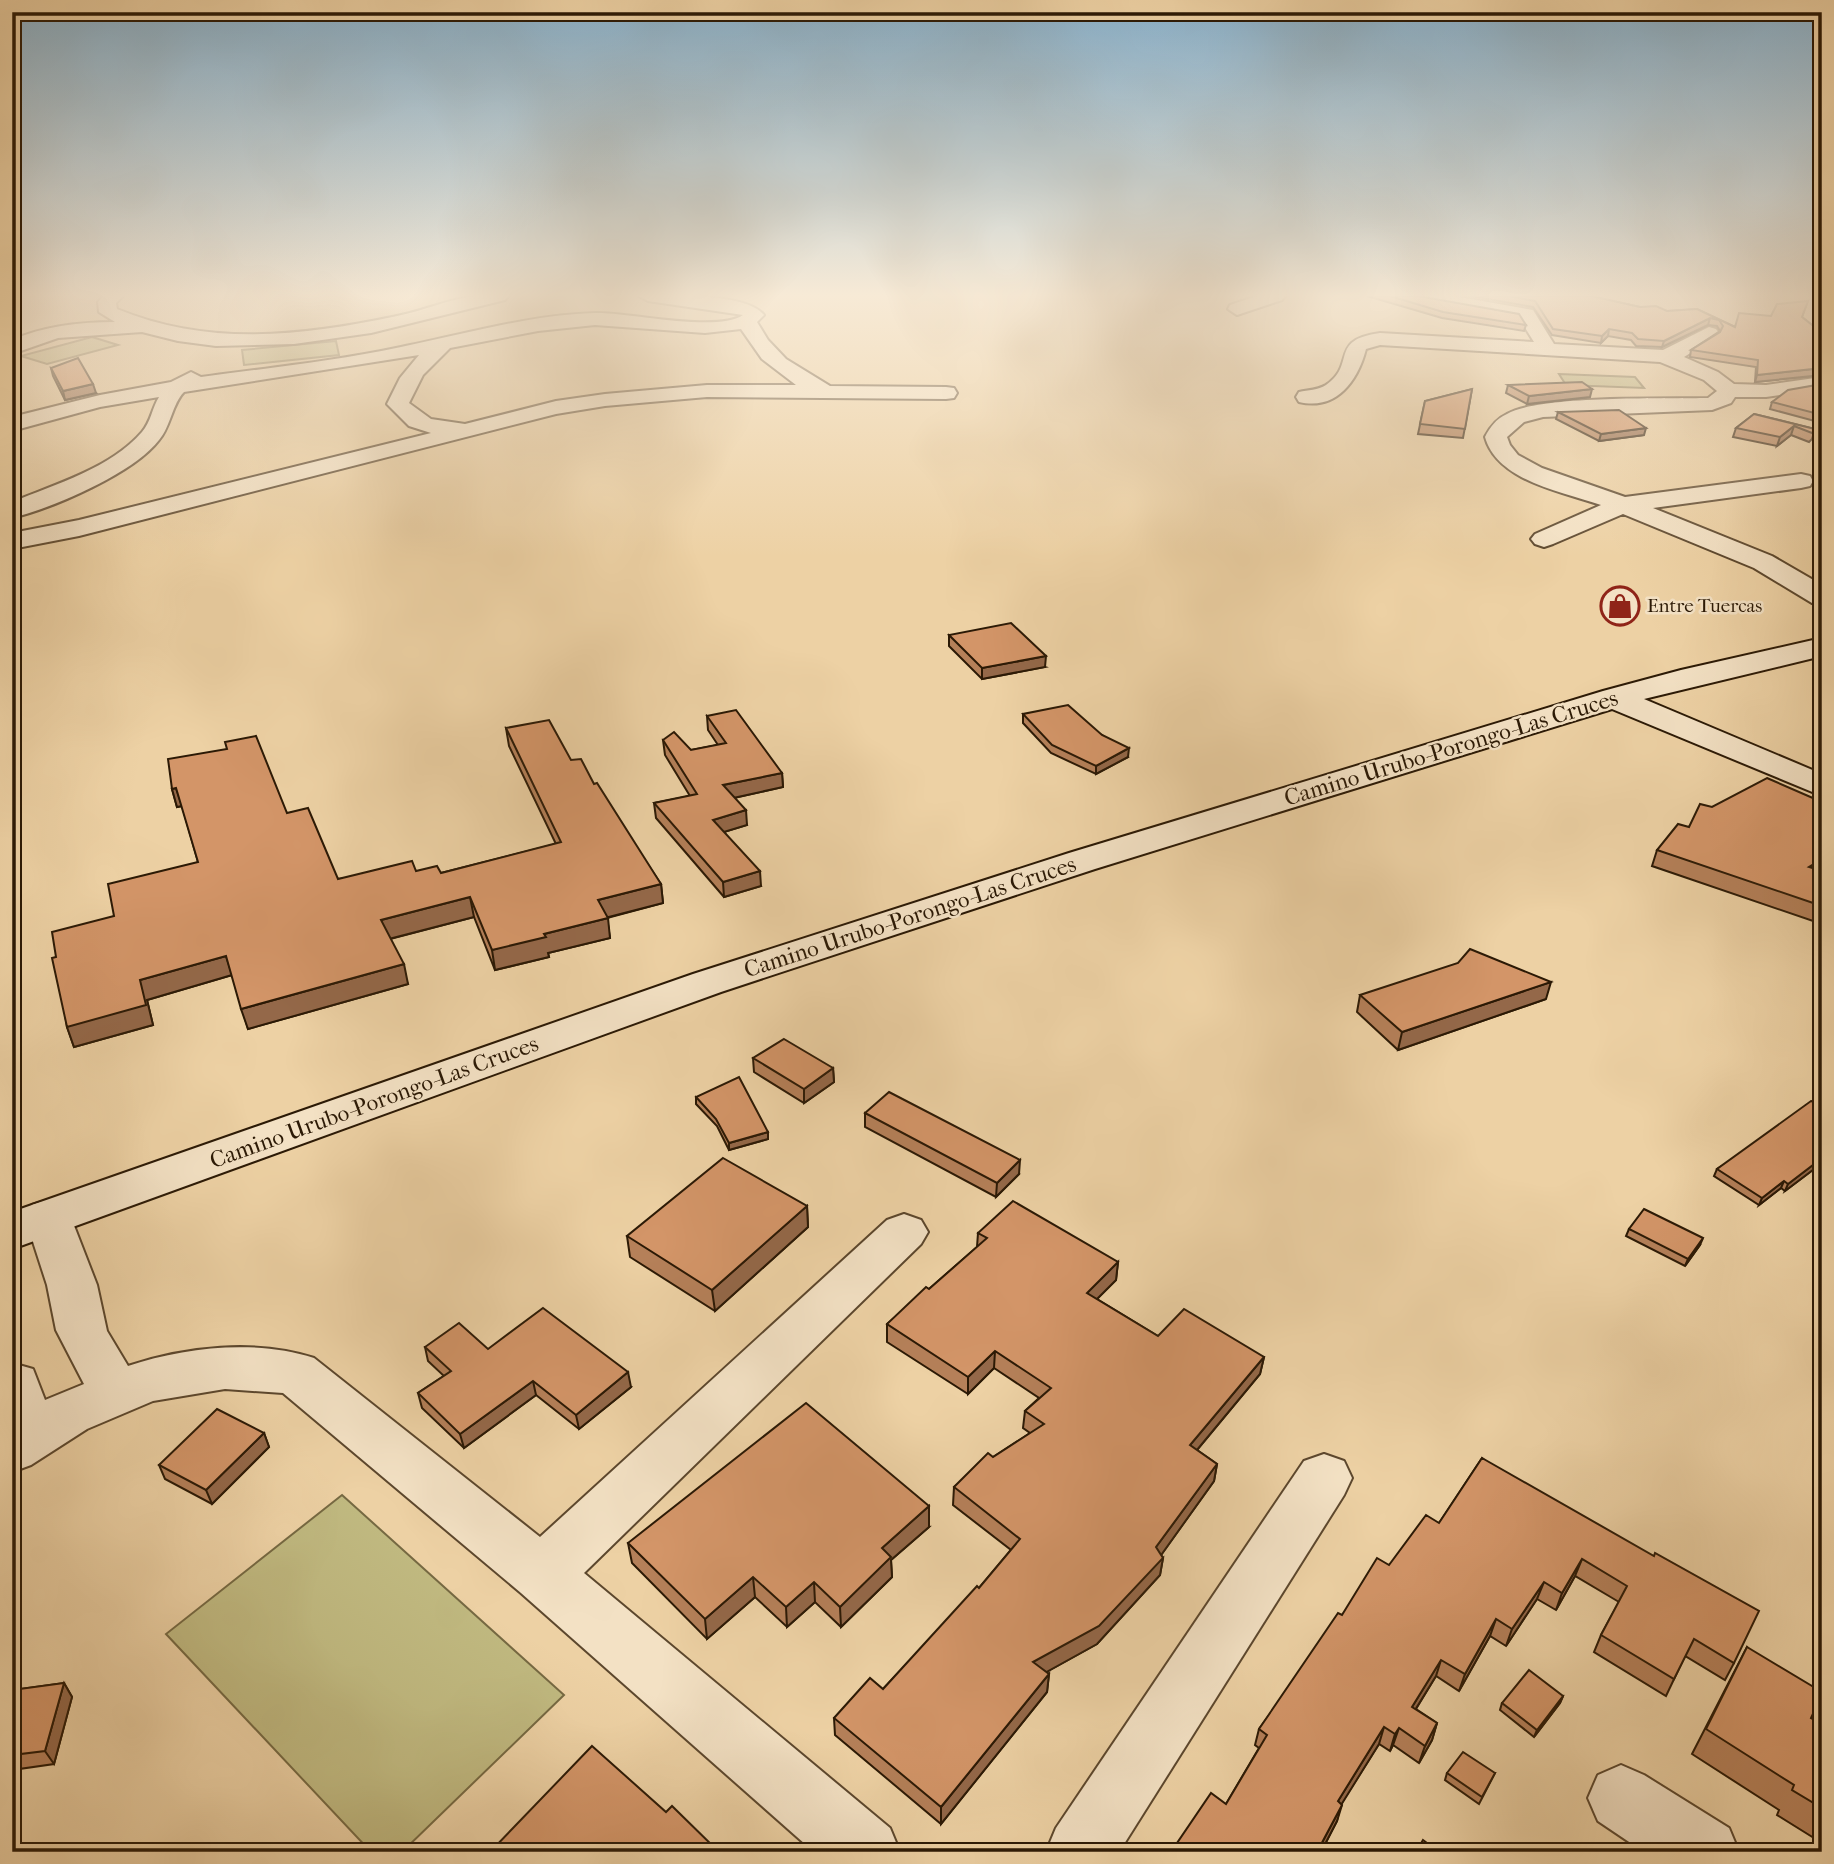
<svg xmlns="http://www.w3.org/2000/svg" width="1834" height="1864" viewBox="0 0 1834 1864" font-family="'IM FELL French Canon',serif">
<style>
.green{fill:#c0b980;stroke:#766942;stroke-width:2}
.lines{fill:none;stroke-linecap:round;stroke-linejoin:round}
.street-casing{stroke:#5c472d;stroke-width:4}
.secondary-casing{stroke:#2b1905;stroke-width:4}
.street{fill:#f3e1c4;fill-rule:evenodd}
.secondary{fill:#f3e1c4;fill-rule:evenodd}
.wall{fill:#b58059;stroke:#2b1905;stroke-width:2}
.shaded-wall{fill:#946849;stroke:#2b1905;stroke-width:2}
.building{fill:#d39568;stroke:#2b1905;stroke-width:2}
.labels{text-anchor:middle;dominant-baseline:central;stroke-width:5;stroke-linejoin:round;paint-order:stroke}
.far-poi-label{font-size:19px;fill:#2b1905;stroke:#f3e1c4;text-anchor:start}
.street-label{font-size:23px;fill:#2b1905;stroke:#f3e1c4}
</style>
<rect width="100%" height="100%" fill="#edd1a4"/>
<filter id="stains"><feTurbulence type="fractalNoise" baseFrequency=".00286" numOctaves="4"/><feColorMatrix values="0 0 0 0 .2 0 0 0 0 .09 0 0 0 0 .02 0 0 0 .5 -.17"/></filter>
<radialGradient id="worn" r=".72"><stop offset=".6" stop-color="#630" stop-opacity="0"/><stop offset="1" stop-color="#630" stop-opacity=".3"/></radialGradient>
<g class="green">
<polygon points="92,337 118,345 47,364 21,356"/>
<polygon points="336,341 339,355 244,365 242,350"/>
<polygon points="1559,374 1635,377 1644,388 1566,385"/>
<polygon points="342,1495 564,1695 402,1852 371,1852 166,1634"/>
</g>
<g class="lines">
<g class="street-casing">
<g id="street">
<path d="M103 296H123L116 303 117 309C209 347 302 336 397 316 423 311 449 299 475 296 486 295 497 296 508 296L505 300 371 333 294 344 216 346 178 341 142 332 58 338 12 354V340C44 326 80 322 115 322L99 312 98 302Z"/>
<path d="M639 296C668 296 746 292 764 315L757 322 768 340 786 359 830 386 946 387 954 388 957 393 954 398 946 399 707 397 605 406 556 414 79 536 12 549V533L79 520 431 433 409 426 387 404 400 378 419 355 184 392C172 404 171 426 159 440 134 473 53 508 12 518V502C56 484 111 468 142 432 151 422 152 408 159 397L100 407 12 431V417L100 395 171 382 191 372 201 377C268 368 335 361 401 347 465 334 529 315 595 313 629 312 716 333 743 315L648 301ZM595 325 705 333 741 329 762 359 796 385H707L605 394 556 401 465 424 431 419 409 403 423 375 450 348 538 331Z"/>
<polygon points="1257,296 1285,296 1282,300 1237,315 1228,309 1230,305"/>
<path d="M1410 296H1454L1533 310 1554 344 1663 350 1709 327 1716 329 1719 333 1716 337 1684 357 1718 372 1734 384 1766 385 1822 377V389L1766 397H1735L1731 403 1712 410 1543 417 1524 422 1507 437 1510 445 1518 455 1542 468 1625 497 1801 474 1810 476 1813 481 1810 486 1801 488 1653 508 1772 556 1822 585V605L1812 603 1754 568 1623 514 1553 544 1544 547 1535 544 1531 539 1535 534 1601 505C1563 492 1497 481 1485 437 1490 427 1496 419 1507 414 1539 395 1665 399 1708 398L1717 391 1704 380 1660 362 1380 345 1366 349C1358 380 1337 411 1299 402L1296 397 1299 392C1308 390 1318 390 1326 385 1357 364 1328 340 1380 333L1534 342 1519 318 1419 301Z"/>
<path d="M49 1200 66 1205 97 1285 107 1331 128 1366C184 1347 256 1339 314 1358L540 1537 887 1220 904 1214 921 1220 928 1232 921 1244 584 1573 890 1828 900 1852H814L521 1593 283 1393 225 1389 153 1401 87 1429 31 1465 12 1472V1363L33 1369 45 1400 84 1384 56 1330 47 1285 25 1217 32 1205Z"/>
<polygon points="1324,1454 1344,1461 1352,1478 1344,1495 1119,1852 1046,1852 1056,1828 1304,1461"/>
<polygon points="1621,1765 1644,1775 1729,1828 1739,1852 1644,1852 1598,1821 1588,1798 1598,1775"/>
</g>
</g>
<g class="secondary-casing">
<polygon id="secondary" points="1822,638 1822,656 1644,699 1822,774 1822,796 1612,709 1095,869 721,992 12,1249 12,1212 693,974 1069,853 1603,691 1681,670"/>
</g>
<use href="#street" class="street"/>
<use href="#secondary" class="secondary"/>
</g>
<g class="wall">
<polygon points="1367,296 1418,296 1526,325 1524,331 1442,318"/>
<polygon points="1471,296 1591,296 1640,307 1667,311 1697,309 1735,327 1771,316 1808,301 1802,317 1822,333 1822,375 1755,382 1756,367 1690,357 1691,350 1720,331 1717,326 1708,325 1662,347 1636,346 1631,340 1608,336 1601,343 1552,335 1533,307"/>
<polygon points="51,368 96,393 65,400 53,376"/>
<polygon points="1822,384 1822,423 1770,409 1772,402"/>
<polygon points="1508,385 1590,397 1527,404 1506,393"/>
<polygon points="1472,389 1463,438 1418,434 1425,401"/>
<polygon points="1558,412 1644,435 1599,441 1556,419"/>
<polygon points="1754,414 1815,429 1812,439 1809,442 1791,435 1777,446 1733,437 1736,428"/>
<polygon points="949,635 1045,667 982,679 949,646"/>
<polygon points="1023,714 1102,735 1128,757 1096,774 1051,753 1023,723"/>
<polygon points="707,716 782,773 783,787 734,798 747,825 724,832 761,886 724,897 656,818 654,803 690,796 665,755 663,740 691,750 718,745 708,730"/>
<polygon points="506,728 571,760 594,784 661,884 663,903 607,918 610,938 548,953 549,957 495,970 474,917 390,939 408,984 248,1029 232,975 147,1000 153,1025 74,1047 67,1027 56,957 114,916 198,862 182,806 177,807 172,789 287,813 338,879 416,871 441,873 556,844 509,746"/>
<polygon points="1822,802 1822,918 1819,923 1652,866 1657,850 1689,827 1712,807"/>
<polygon points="1360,995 1546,999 1398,1050 1357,1012"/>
<polygon points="753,1058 833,1068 834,1082 804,1103 754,1072"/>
<polygon points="696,1097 768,1132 768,1139 729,1150 717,1126 696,1104"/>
<polygon points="1822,1105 1822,1163 1785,1191 1781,1188 1759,1205 1714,1176 1717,1169"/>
<polygon points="865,1113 1019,1174 996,1197 865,1127"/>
<polygon points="807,1206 808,1227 715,1311 630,1257 627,1236"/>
<polygon points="1629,1229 1700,1245 1685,1266 1626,1236"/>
<polygon points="978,1233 1118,1262 1116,1280 1097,1299 1158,1336 1264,1357 1260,1374 1197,1450 1217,1464 1214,1481 1161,1555 1163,1558 1160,1575 1097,1644 1046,1672 1049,1674 1047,1692 941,1824 835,1735 834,1718 883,1689 979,1588 1011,1550 953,1505 954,1487 993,1457 1030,1433 1023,1428 1025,1411 1039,1398 994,1368 968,1394 887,1342 887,1324 929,1289 977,1247"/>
<polygon points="425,1347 488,1349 631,1387 579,1429 536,1395 464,1448 422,1408 418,1393 444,1376 428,1361"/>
<polygon points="264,1433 269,1447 212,1504 165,1479 159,1465"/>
<polygon points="1482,1458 1734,1663 1725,1680 1685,1656 1666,1696 1594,1652 1601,1635 1619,1602 1575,1576 1556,1610 1537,1599 1506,1646 1490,1636 1459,1691 1436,1676 1416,1709 1437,1723 1432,1740 1419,1763 1393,1745 1390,1751 1379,1744 1341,1804 1337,1821 1321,1852 1172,1852 1173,1849 1226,1804 1259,1748 1255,1745 1259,1729 1342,1615 1389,1565 1439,1523"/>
<polygon points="929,1527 891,1560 892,1577 841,1627 815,1602 787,1627 755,1597 707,1639 632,1563 628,1543"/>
<polygon points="1747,1647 1811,1718 1822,1724 1822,1843 1777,1815 1779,1810 1692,1754"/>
<polygon points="64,1683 72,1697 54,1764 12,1770 12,1690"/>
<polygon points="1563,1696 1560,1703 1534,1737 1500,1710 1502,1703"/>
<polygon points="1447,1773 1495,1773 1479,1804 1445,1780"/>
</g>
<g class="shaded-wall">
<polygon points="1710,318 1708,325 1662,347 1664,341"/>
<polygon points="1609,329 1608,336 1601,343 1602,336"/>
<polygon points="1822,368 1822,375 1755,382 1757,375"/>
<polygon points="93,384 96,393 65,400 63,391"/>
<polygon points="1592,389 1590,397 1527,404 1529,396"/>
<polygon points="1794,426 1791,435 1777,446 1780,437"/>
<polygon points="1646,428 1644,435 1599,441 1601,434"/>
<polygon points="1046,656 1045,667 982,679 982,668"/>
<polygon points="1129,748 1128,757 1096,774 1096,766"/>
<polygon points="782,773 783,787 724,800 723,785"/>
<polygon points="176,788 182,806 177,807 172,789"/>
<polygon points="746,810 747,825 714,835 713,820"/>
<polygon points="1822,859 1822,871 1809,867"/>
<polygon points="760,871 761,886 724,897 723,882"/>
<polygon points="661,884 663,903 601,919 598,900"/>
<polygon points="470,897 474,917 385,940 381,920"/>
<polygon points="608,918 610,938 548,953 549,957 495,970 492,950 544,934"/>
<polygon points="226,956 232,975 147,1000 153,1025 74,1047 67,1027 140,980"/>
<polygon points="404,964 408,984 248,1029 241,1009"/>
<polygon points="1551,982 1546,999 1398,1050 1402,1032"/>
<polygon points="833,1068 834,1082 804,1103 804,1089"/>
<polygon points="768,1132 768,1139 729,1150 729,1143"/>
<polygon points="1822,1158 1822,1163 1785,1191 1788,1184"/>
<polygon points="1020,1160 1019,1174 996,1197 997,1183"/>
<polygon points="1784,1181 1781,1188 1759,1205 1762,1198"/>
<polygon points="807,1206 808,1227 715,1311 712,1290"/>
<polygon points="1703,1238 1700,1245 1685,1266 1688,1259"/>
<polygon points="1118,1262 1116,1280 1086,1310 1087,1293"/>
<polygon points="995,1351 994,1368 968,1394 968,1377"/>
<polygon points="1264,1357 1260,1374 1187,1462 1190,1445"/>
<polygon points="628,1372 631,1387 579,1429 576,1415"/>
<polygon points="533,1381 536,1395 464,1448 460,1434"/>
<polygon points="264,1433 269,1447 212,1504 206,1490"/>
<polygon points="1217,1464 1214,1481 1154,1565 1156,1547"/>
<polygon points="929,1506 929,1527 891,1560 892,1577 841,1627 840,1607 882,1548"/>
<polygon points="1163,1558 1160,1575 1097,1644 1032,1680 1033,1662"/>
<polygon points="1582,1559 1575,1576 1556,1610 1562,1593"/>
<polygon points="753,1577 755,1597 707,1639 705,1619"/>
<polygon points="814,1582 815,1602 787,1627 786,1607"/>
<polygon points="1544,1582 1537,1599 1506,1646 1512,1629"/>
<polygon points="1496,1619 1490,1636 1459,1691 1465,1674"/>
<polygon points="1441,1660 1436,1676 1407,1723 1412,1707"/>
<polygon points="1049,1674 1047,1692 941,1824 941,1807"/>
<polygon points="64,1683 72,1697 54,1764 45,1751"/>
<polygon points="1563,1696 1560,1703 1534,1737 1537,1730"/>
<polygon points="1437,1723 1432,1740 1419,1763 1425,1746"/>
<polygon points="1384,1727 1379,1744 1333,1818 1338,1801"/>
<polygon points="1399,1728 1393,1745 1390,1751 1395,1734"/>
<polygon points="1342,1805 1337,1821 1321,1852 1317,1852"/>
</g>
<g class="building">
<polygon points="1390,296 1418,296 1519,314 1526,325 1443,312"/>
<polygon points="1508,296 1591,296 1640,307 1656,306 1667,311 1697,309 1735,327 1739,313 1771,316 1777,304 1808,301 1802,317 1822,333 1822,368 1757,375 1758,360 1691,350 1720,332 1723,326 1719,320 1710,318 1664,341 1638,339 1632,333 1609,329 1602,336 1553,329 1535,301"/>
<polygon points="78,358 93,384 63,391 51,368"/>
<polygon points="1582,382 1592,389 1529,396 1508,385"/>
<polygon points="1822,384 1822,415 1772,402 1788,390"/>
<polygon points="1472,389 1465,429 1420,424 1425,401"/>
<polygon points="1619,410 1646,428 1601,434 1558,412"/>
<polygon points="1754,414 1815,429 1812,433 1794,426 1780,437 1736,428"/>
<polygon points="1011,623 1046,656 982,668 949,635"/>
<polygon points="1068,705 1102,735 1129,748 1096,766 1052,745 1023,714"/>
<polygon points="736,710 782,773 723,785 746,810 713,820 760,871 723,882 654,803 697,794 663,740 674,732 691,750 726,743 707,716"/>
<polygon points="549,720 571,760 581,759 594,784 597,783 661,884 598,900 608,918 544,934 546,937 492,950 470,897 381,920 404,964 241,1009 226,956 140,980 146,1005 67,1027 52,958 56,957 52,932 114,916 108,884 198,862 176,788 172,789 168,759 227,749 225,742 256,736 287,813 308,808 338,879 412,861 416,871 437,866 441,873 561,842 506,728"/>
<polygon points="1767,778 1822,802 1822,859 1809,867 1822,871 1822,906 1657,850 1678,824 1689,827 1700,804 1712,807"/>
<polygon points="1470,949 1551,982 1402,1032 1360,995 1458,963"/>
<polygon points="784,1039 833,1068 804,1089 753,1058"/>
<polygon points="739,1077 768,1132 729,1143 716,1119 696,1097"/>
<polygon points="889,1092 1020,1160 997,1183 865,1113"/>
<polygon points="1811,1101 1822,1105 1822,1158 1788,1184 1784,1181 1762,1198 1717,1169"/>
<polygon points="723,1158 807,1206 712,1290 627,1236"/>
<polygon points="1013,1201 1118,1262 1087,1293 1158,1336 1184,1309 1264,1357 1190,1445 1217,1464 1156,1547 1163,1558 1099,1626 1033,1662 1049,1674 941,1807 834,1718 870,1678 883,1689 977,1586 979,1588 1020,1539 954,1487 988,1453 993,1457 1044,1424 1025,1411 1051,1388 995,1351 968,1377 887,1324 926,1287 929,1289 987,1238 978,1233"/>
<polygon points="1644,1209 1703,1238 1688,1259 1629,1229"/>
<polygon points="543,1308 628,1372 576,1415 533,1381 460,1434 418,1393 451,1371 425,1347 459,1323 488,1349"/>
<polygon points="806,1403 929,1506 882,1548 891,1557 840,1607 814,1582 786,1607 753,1577 705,1619 628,1543"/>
<polygon points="217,1409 264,1433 206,1490 159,1465"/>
<polygon points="1482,1458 1654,1556 1655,1553 1759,1611 1734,1663 1694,1639 1674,1679 1601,1635 1627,1586 1582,1559 1562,1593 1544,1582 1512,1629 1496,1619 1465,1674 1441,1660 1412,1707 1437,1723 1425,1746 1399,1728 1395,1734 1384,1727 1338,1801 1342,1805 1317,1852 1176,1852 1173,1849 1211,1793 1226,1804 1267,1735 1259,1729 1338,1613 1342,1615 1377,1558 1389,1565 1426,1515 1439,1523"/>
<polygon points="1747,1647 1822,1692 1822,1694 1811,1718 1822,1724 1822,1808 1792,1790 1794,1785 1706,1729"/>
<polygon points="1529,1670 1563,1696 1537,1730 1502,1703"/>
<polygon points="64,1683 45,1751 12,1755 12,1690"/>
<polygon points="592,1746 666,1812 672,1806 719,1852 490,1852"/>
<polygon points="1463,1752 1495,1773 1482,1797 1447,1773"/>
<polygon points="1423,1840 1439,1852 1416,1852"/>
</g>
<linearGradient id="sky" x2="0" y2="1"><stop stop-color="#89b4d1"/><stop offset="0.53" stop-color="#f7ead6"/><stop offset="1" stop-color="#f7ead6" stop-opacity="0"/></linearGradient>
<rect width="1834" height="557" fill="url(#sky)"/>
<defs>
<g id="shop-ring" transform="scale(2.0125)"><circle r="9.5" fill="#f3e1c4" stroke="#8f2418" stroke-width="1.5"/><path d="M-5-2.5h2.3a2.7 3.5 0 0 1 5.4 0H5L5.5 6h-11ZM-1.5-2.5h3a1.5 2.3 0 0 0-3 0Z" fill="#8f2418"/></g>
</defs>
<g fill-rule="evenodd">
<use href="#shop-ring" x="1620" y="606"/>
</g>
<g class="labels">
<g class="far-poi-label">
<text x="1647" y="606">Entre Tuercas</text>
</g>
<g class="street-label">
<text transform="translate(1451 748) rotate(-17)">Camino Urubo-Porongo-Las Cruces</text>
<text transform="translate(910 917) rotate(-18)">Camino Urubo-Porongo-Las Cruces</text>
<text transform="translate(374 1102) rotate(-20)">Camino Urubo-Porongo-Las Cruces</text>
</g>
</g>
<rect width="1834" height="1864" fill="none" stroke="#edd1a4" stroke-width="42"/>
<rect x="14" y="14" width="1806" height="1836" fill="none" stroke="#2b1905" stroke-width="3.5"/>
<rect x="21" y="21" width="1792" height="1822" fill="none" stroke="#2b1905" stroke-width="2"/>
<rect width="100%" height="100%" filter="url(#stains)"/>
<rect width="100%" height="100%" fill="url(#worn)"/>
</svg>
